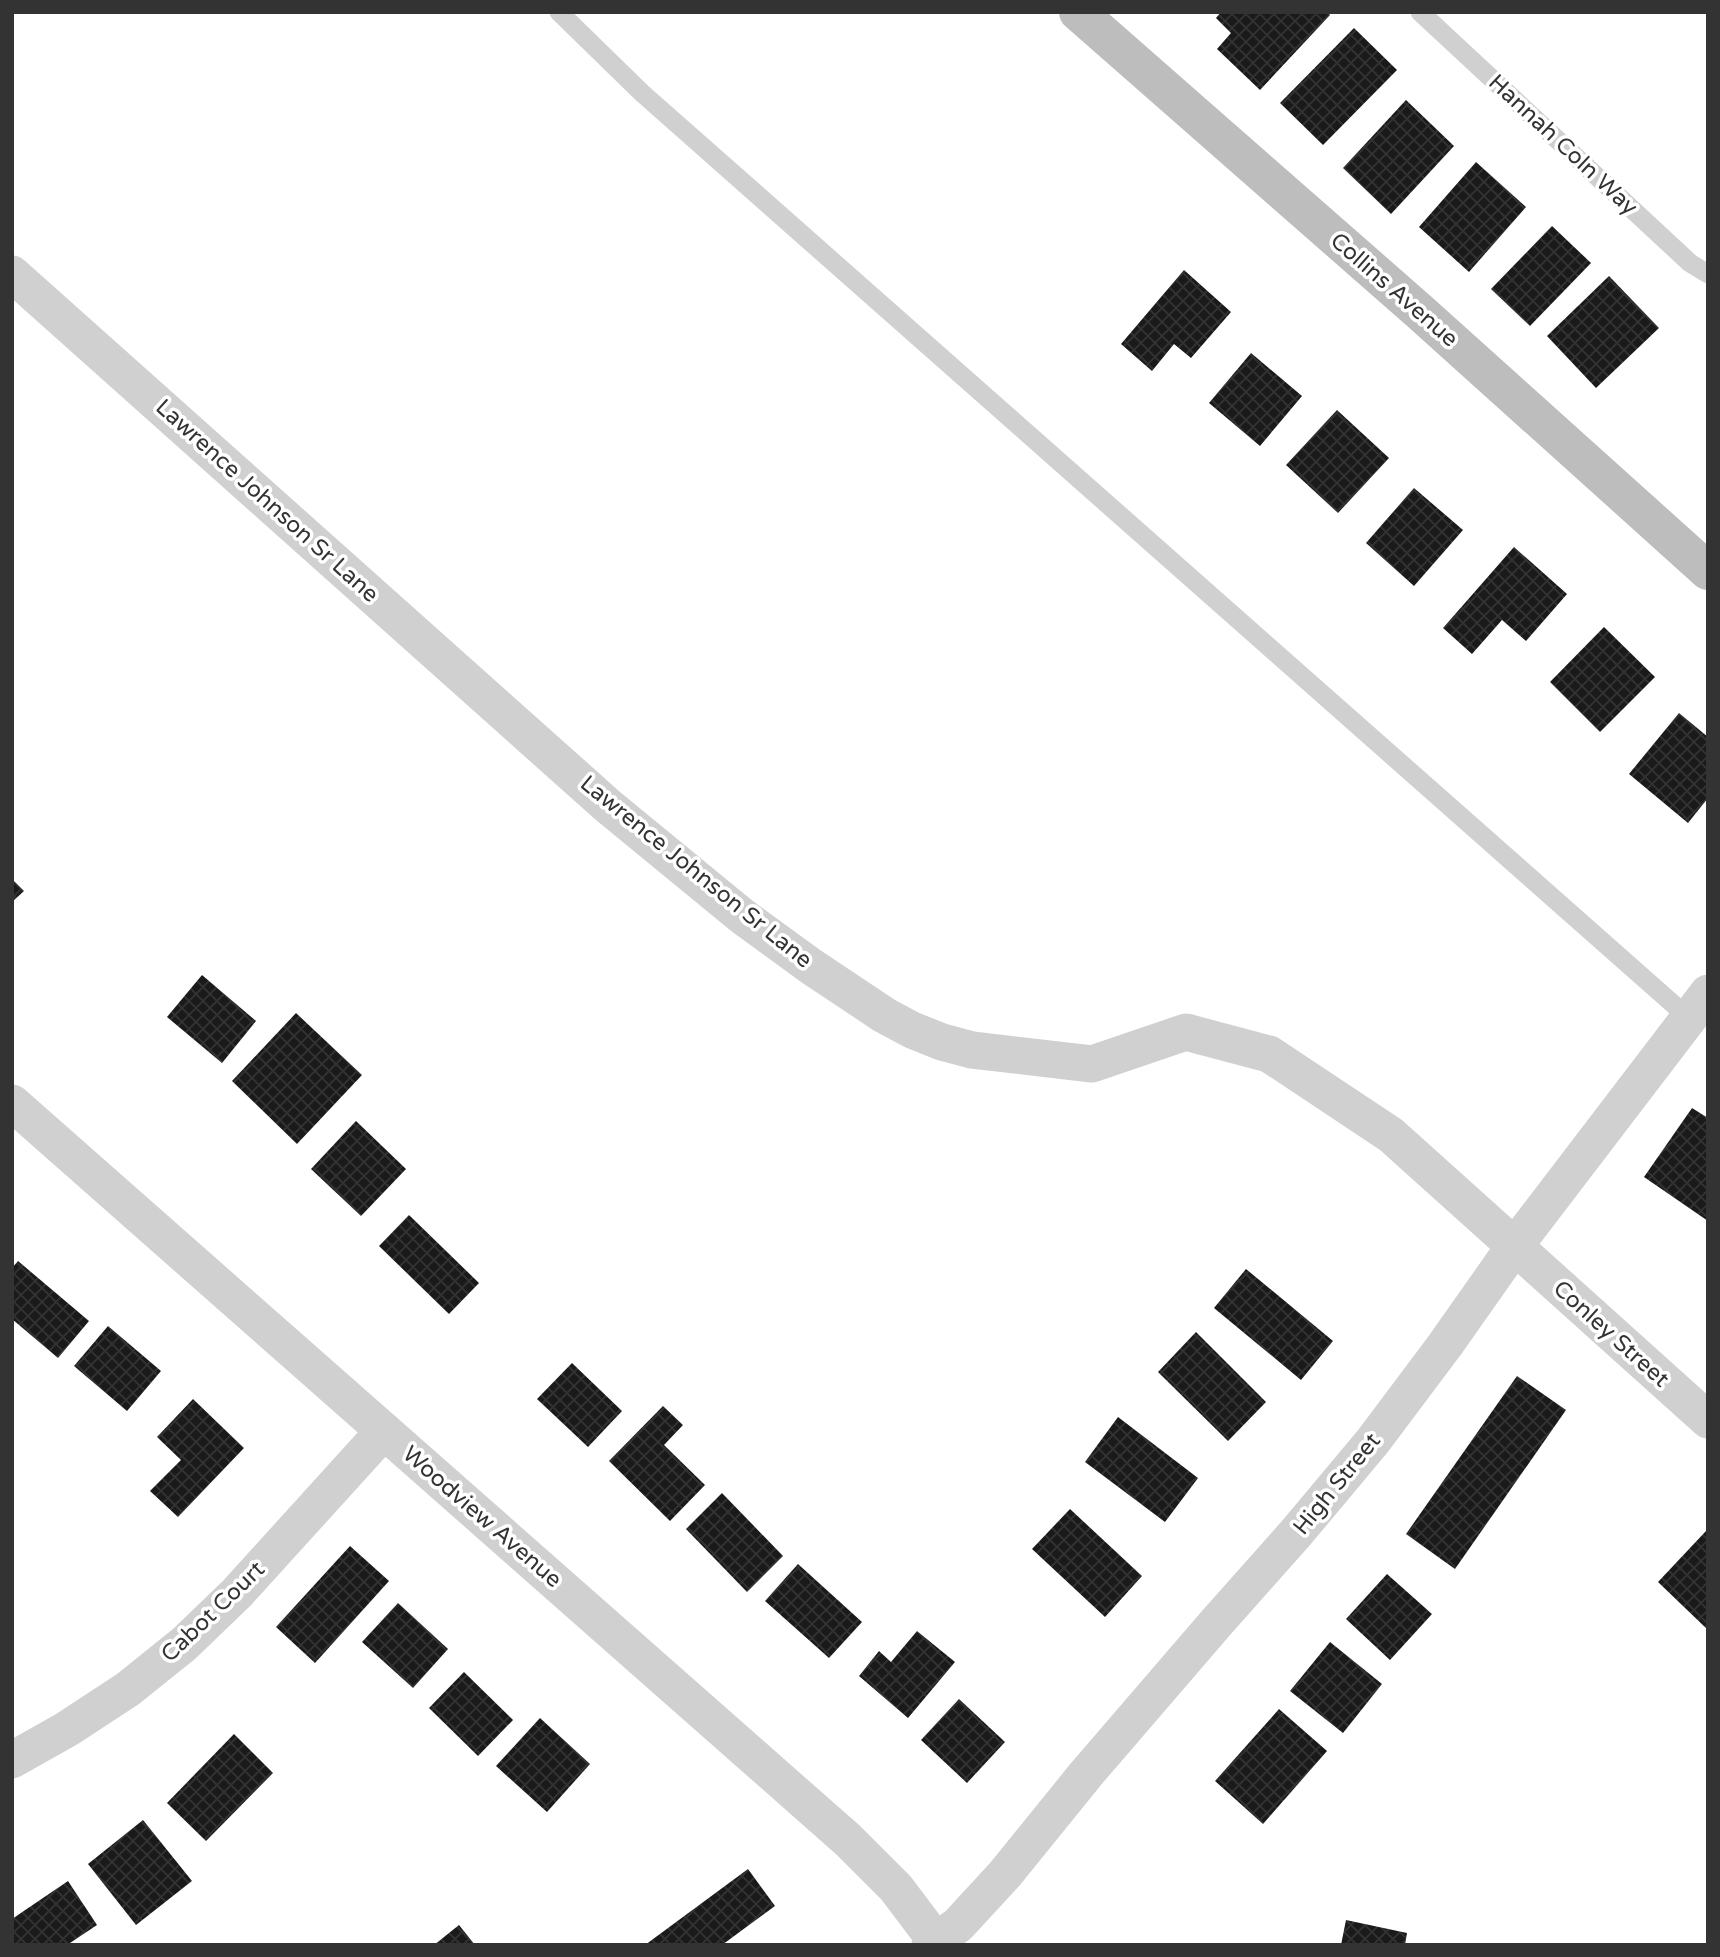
<svg xmlns="http://www.w3.org/2000/svg" width="1720" height="1957" viewBox="0 0 1720 1957" font-family="'Varela Round',sans-serif">
<style>
.building{fill:url(#building-cross-hatch)}
.lines{fill:none;stroke-linecap:round;stroke-linejoin:round}
.lane{stroke:#d0d0d0;stroke-width:19}
.street{stroke:#d0d0d0;stroke-width:37}
.secondary{stroke:#bdbdbd;stroke-width:38}
.labels{text-anchor:middle;dominant-baseline:central;stroke-width:7;stroke-linejoin:round;paint-order:stroke}
.street-label{font-size:23px;fill:#333;stroke:#fff}
</style>
<defs>
<pattern id="building-cross-hatch" width="8" height="8" patternUnits="userSpaceOnUse" patternTransform="scale(1.75)"><rect width="8" height="8" fill="#1a1a1a"/><path d="M0 0l8 8M0 8l8-8" fill="none" stroke="#333"/></pattern>
</defs>
<rect width="100%" height="100%" fill="#fff"/>
<g class="building">
<polygon points="1221,12 1328,12 1330,15 1260,90 1217,49 1231,33 1216,18"/>
<polygon points="1354,28 1397,70 1323,145 1280,103"/>
<polygon points="1406,100 1454,146 1391,214 1343,168"/>
<polygon points="1476,162 1526,207 1469,272 1419,227"/>
<polygon points="1552,226 1591,263 1530,326 1491,289"/>
<polygon points="1184,270 1231,312 1191,358 1174,344 1152,371 1121,344"/>
<polygon points="1609,276 1659,328 1596,388 1547,336"/>
<polygon points="1251,353 1302,396 1260,446 1209,403"/>
<polygon points="1337,410 1389,458 1338,513 1286,465"/>
<polygon points="1414,488 1463,530 1414,586 1366,543"/>
<polygon points="1514,547 1567,594 1526,641 1502,620 1472,654 1443,628"/>
<polygon points="1604,627 1655,677 1600,732 1550,682"/>
<polygon points="1679,713 1708,737 1708,798 1688,823 1629,774"/>
<polygon points="12,879 24,891 12,902"/>
<polygon points="202,975 256,1021 222,1063 167,1017"/>
<polygon points="296,1013 362,1075 297,1144 232,1081"/>
<polygon points="1692,1108 1708,1118 1708,1221 1644,1177"/>
<polygon points="356,1121 406,1169 361,1216 311,1169"/>
<polygon points="409,1215 479,1283 449,1314 379,1246"/>
<polygon points="18,1261 89,1321 58,1358 12,1319 12,1268"/>
<polygon points="1246,1269 1333,1341 1301,1380 1214,1308"/>
<polygon points="108,1326 161,1371 127,1411 74,1366"/>
<polygon points="1196,1332 1266,1402 1228,1441 1158,1372"/>
<polygon points="572,1363 622,1411 588,1447 537,1399"/>
<polygon points="1517,1376 1566,1410 1455,1569 1406,1534"/>
<polygon points="193,1399 244,1448 178,1517 150,1491 181,1460 157,1437"/>
<polygon points="663,1406 683,1425 664,1445 705,1485 670,1521 609,1461"/>
<polygon points="1118,1417 1198,1478 1165,1522 1085,1462"/>
<polygon points="722,1493 783,1556 747,1592 686,1529"/>
<polygon points="1070,1509 1142,1576 1105,1617 1032,1549"/>
<polygon points="1706,1531 1708,1532 1708,1630 1658,1582"/>
<polygon points="350,1546 389,1581 315,1663 276,1627"/>
<polygon points="798,1564 862,1622 829,1658 765,1601"/>
<polygon points="1387,1574 1432,1614 1390,1660 1346,1619"/>
<polygon points="398,1603 448,1649 413,1688 362,1642"/>
<polygon points="917,1631 955,1662 908,1718 859,1676 879,1651 891,1662"/>
<polygon points="1330,1642 1382,1684 1343,1733 1290,1691"/>
<polygon points="464,1672 513,1720 478,1756 429,1708"/>
<polygon points="959,1699 1005,1742 967,1783 921,1740"/>
<polygon points="1279,1709 1327,1751 1263,1824 1215,1781"/>
<polygon points="540,1718 590,1764 547,1812 496,1766"/>
<polygon points="234,1734 273,1773 206,1841 167,1803"/>
<polygon points="143,1820 192,1881 136,1925 88,1864"/>
<polygon points="748,1869 775,1906 722,1945 645,1945"/>
<polygon points="68,1881 97,1925 67,1945 12,1945 12,1919"/>
<polygon points="1346,1920 1407,1933 1405,1945 1341,1945"/>
<polygon points="459,1925 475,1945 434,1945"/>
</g>
<g class="lines">
<g class="lane">
<polyline points="559,12 642,93 1689,1018"/>
<polyline points="1420,12 1690,263 1708,274"/>
</g>
<g class="street">
<polyline points="12,274 608,806 742,916 812,967 884,1015 912,1030 942,1042 972,1050 1092,1064 1186,1032 1269,1054 1391,1135 1708,1420"/>
<polyline points="12,1103 848,1840 896,1888 939,1945"/>
<polyline points="12,1760 67,1729 128,1689 184,1644 237,1593 384,1431"/>
<polyline points="930,1945 958,1925 1005,1874 1086,1774 1216,1623 1296,1533 1373,1441 1445,1345 1514,1247 1708,993"/>
</g>
<polyline class="secondary" points="1078,12 1420,312 1708,571"/>
</g>
<g class="labels">
<g class="street-label">
<text transform="translate(1563 145) rotate(43)">Hannah Coln Way</text>
<text transform="translate(1394 290) rotate(41)">Collins Avenue</text>
<text transform="translate(267 501) rotate(42)">Lawrence Johnson Sr Lane</text>
<text transform="translate(696 872) rotate(39)">Lawrence Johnson Sr Lane</text>
<text transform="translate(1611 1334) rotate(42)">Conley Street</text>
<text transform="translate(1337 1484) rotate(-51)">High Street</text>
<text transform="translate(482 1517) rotate(41)">Woodview Avenue</text>
<text transform="translate(213 1612) rotate(-44)">Cabot Court</text>
</g>
</g>
<rect width="1720" height="1957" fill="none" stroke="#333333" stroke-width="28"/>
</svg>
